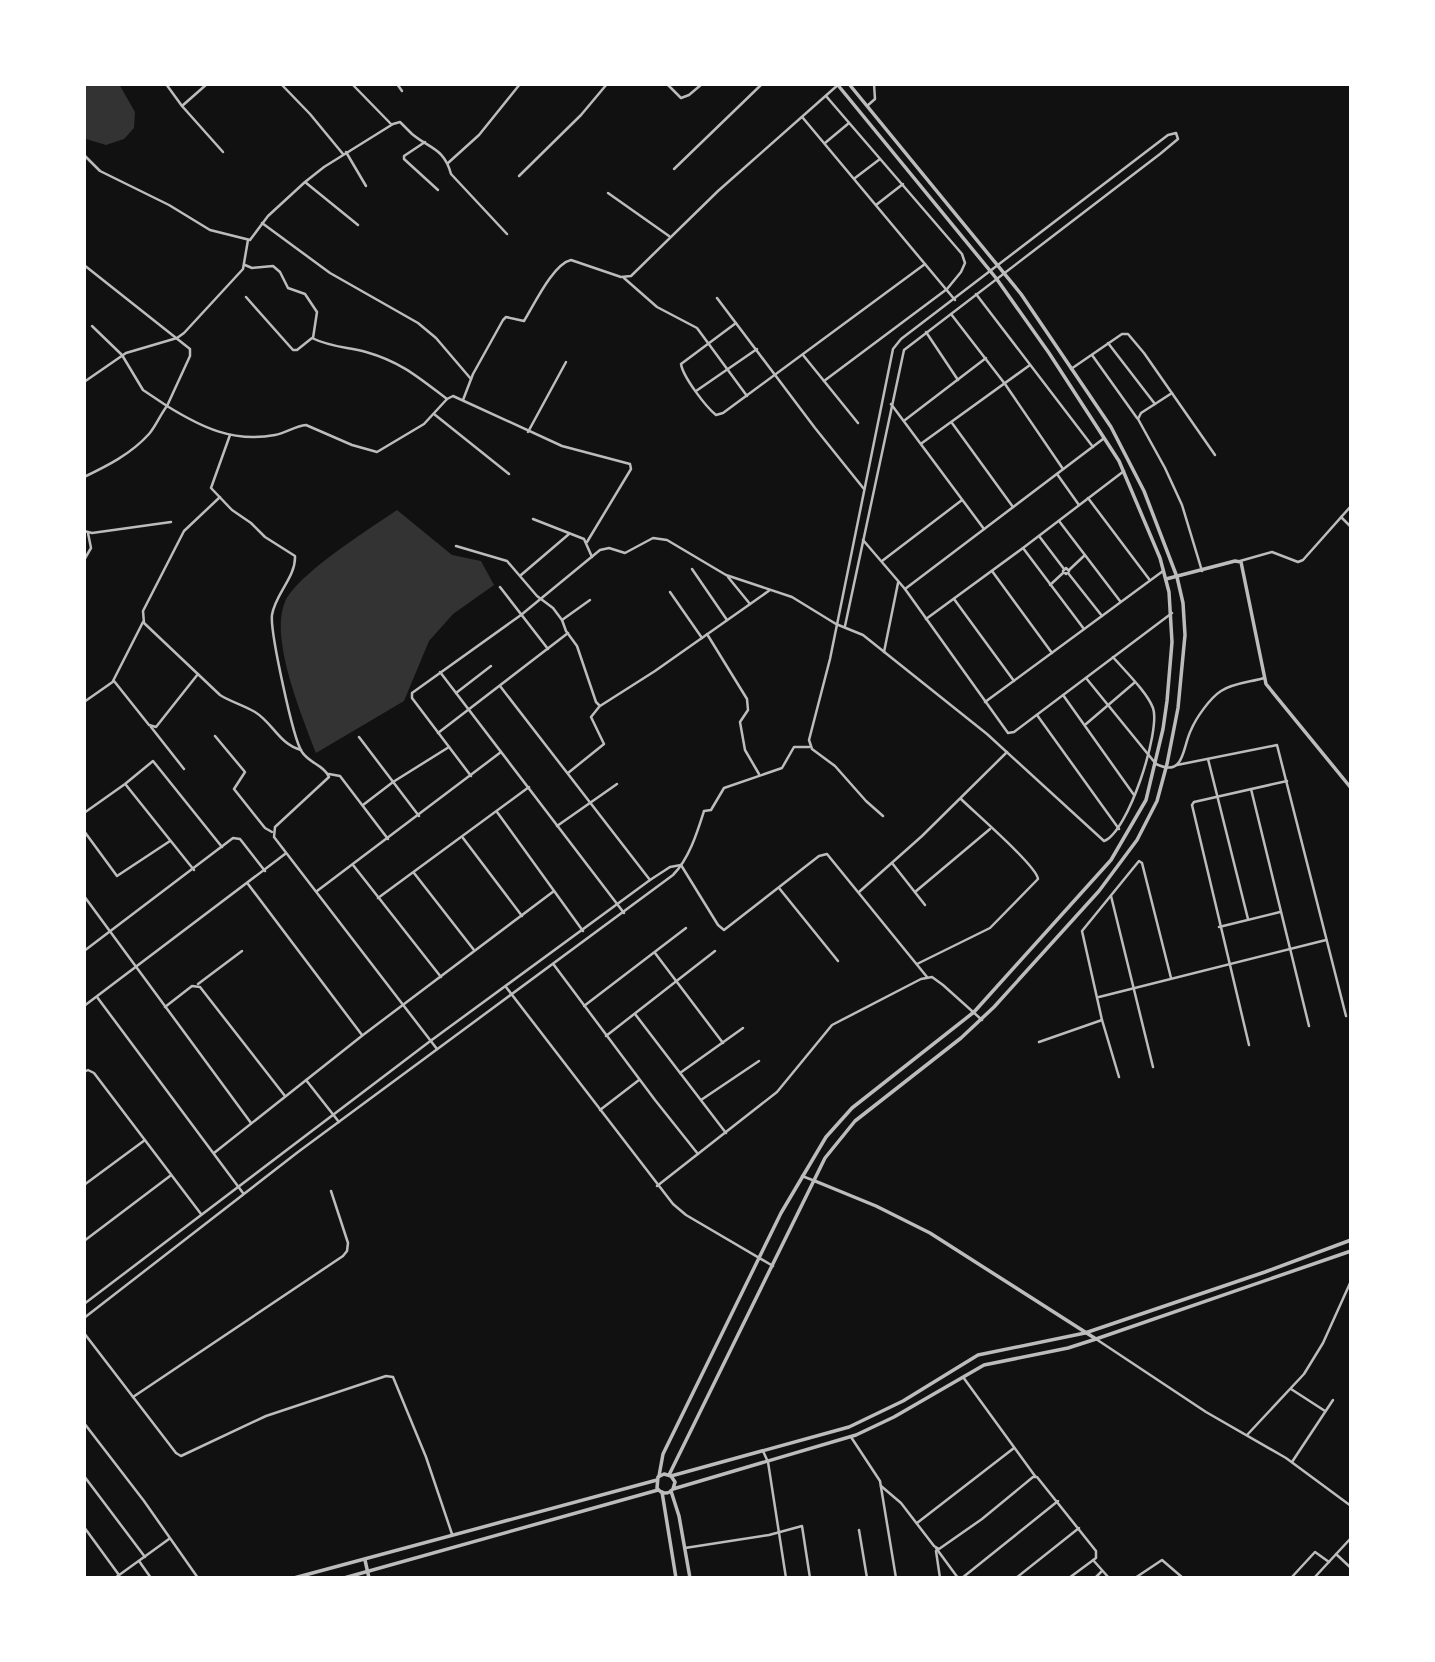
<svg xmlns="http://www.w3.org/2000/svg" width="1435" height="1662" viewBox="0 0 1435 1662" font-family="'Noto Sans',sans-serif">
<style>
.water{fill:#333}
.lines{fill:none;stroke-linecap:round;stroke-linejoin:round}
.minor{stroke:#bcbcbc;stroke-width:2.5}
.tertiary{stroke:#bcbcbc;stroke-width:3.5}
</style>
<rect width="100%" height="100%" fill="#111"/>
<g class="water">
<polygon points="119,84 135,112 134,128 124,139 106,145 86,139 84,134 84,85"/>
<path d="M397 510 452 555 481 561 494 585 453 614 429 641 404 701 316 753C303 718 269 639 285 602 297 574 371 528 397 510Z"/>
</g>
<g class="lines">
<g class="minor">
<polyline points="166,84 182,106 223,152"/>
<polyline points="281,84 310,114 343,154"/>
<polyline points="352,84 391,124"/>
<polyline points="397,84 402,91"/>
<polyline points="667,84 681,98 689,95 702,84"/>
<polyline points="182,106 207,84"/>
<polyline points="867,106 875,99 874,84"/>
<polyline points="803,118 955,300"/>
<polyline points="425,142 404,156 404,159 438,190"/>
<polyline points="825,143 849,123"/>
<polyline points="346,152 366,186"/>
<path d="M84 155 100 171 169 205 210 230 250 240 268 216 305 182 324 167 393 124 400 122C404 126 408 130 412 134 430 149 444 148 451 174L507 234"/>
<polyline points="448,163 479,135 520,84"/>
<polyline points="674,169 762,84"/>
<polyline points="519,176 581,115 607,84"/>
<polyline points="855,178 880,159"/>
<polyline points="305,182 358,225"/>
<polyline points="608,193 669,236"/>
<polyline points="876,205 903,184"/>
<polyline points="262,223 330,273 418,323 436,338 471,379"/>
<polyline points="84,265 190,349 190,356 167,406 143,390 122,355 92,326"/>
<polyline points="245,265 252,268 273,266 280,272 288,288 305,294 317,312 313,338"/>
<polyline points="624,278 657,307 697,328 747,396"/>
<polyline points="976,294 1093,447"/>
<path d="M246 297 293 350H297L312 338C330 347 347 347 366 352 401 362 418 377 447 399"/>
<polyline points="717,298 815,428 864,489"/>
<polyline points="951,314 1005,384 1063,469"/>
<path d="M736 323 681 364C683 377 706 407 716 415L723 413 925 264"/>
<polyline points="926,332 958,380"/>
<polyline points="1108,343 1155,404"/>
<polyline points="803,355 858,423"/>
<polyline points="1092,355 1137,418"/>
<polyline points="1071,369 1122,334 1128,334 1144,353 1215,455"/>
<polyline points="824,381 947,289 961,272 965,263 962,254 826,96"/>
<polyline points="84,382 126,353 177,338 184,333 243,269 248,240"/>
<polyline points="696,391 757,349"/>
<polyline points="1172,393 1141,413 1138,419 1165,468 1182,505 1202,571"/>
<path d="M463 400 473 374 503 320 506 317 524 321C534 305 553 264 571 260L621 277 631 276 718 191 839 84"/>
<polyline points="891,404 984,529"/>
<polyline points="434,414 509,474"/>
<polyline points="905,420 986,358"/>
<polyline points="952,423 1013,507"/>
<polyline points="528,432 566,362"/>
<path d="M230 435 211 488 232 510 251 523 265 537 295 556C296 577 275 594 272 615 270 631 293 739 302 752 309 763 325 766 329 777L275 827 274 837 437 1049"/>
<polyline points="922,443 1030,365"/>
<polyline points="1057,474 1079,505"/>
<path d="M84 477C107 466 131 454 149 434 156 426 160 415 167 406 201 427 233 443 275 435 286 433 295 426 306 425L352 445 377 452 424 424 447 399 453 396 562 446 630 464 631 469 587 542"/>
<path d="M220 497 184 531 143 611 144 623 220 695C231 702 243 705 255 712 273 723 279 744 301 750"/>
<polyline points="1088,498 1149,579"/>
<polyline points="1341,517 1351,527"/>
<polyline points="533,519 584,539 592,557"/>
<polyline points="1059,521 1120,601"/>
<polyline points="84,531 92,533 171,522"/>
<polyline points="1039,536 1064,569"/>
<polyline points="863,540 905,589 1008,733 1014,732 1172,613"/>
<polyline points="456,546 507,561 537,596 553,608 562,620 566,631 577,646 596,702 600,706 655,671 770,590"/>
<polyline points="1023,548 1084,629"/>
<polyline points="84,560 91,548 88,533"/>
<polyline points="882,561 962,500"/>
<polyline points="1240,561 1272,552 1298,562 1303,560 1351,506"/>
<polygon points="1066,568 1069,571 1066,574 1063,571"/>
<polyline points="692,569 727,620"/>
<polyline points="1069,570 1085,555"/>
<polyline points="992,571 1052,653"/>
<polyline points="1068,573 1102,616"/>
<polyline points="521,575 569,534"/>
<polyline points="728,577 750,604"/>
<polyline points="1050,585 1063,573"/>
<polyline points="500,587 548,649"/>
<polyline points="905,589 1103,439"/>
<polyline points="670,592 702,638"/>
<polyline points="954,599 1014,681"/>
<polyline points="926,619 1023,548 1124,471"/>
<polyline points="562,620 590,600"/>
<polyline points="845,626 904,350 1160,154 1178,139 1176,133 1168,135 901,339 893,349 830,659 809,740 812,749 835,766 866,801 883,816"/>
<polyline points="707,634 747,699 748,710 740,722 745,750 759,774"/>
<polyline points="884,652 898,583"/>
<polyline points="440,672 624,913"/>
<path d="M1086 678 1156 764C1185 778 1182 748 1191 730 1196 718 1210 698 1221 691 1233 683 1251 682 1264 678"/>
<polyline points="113,681 143,622"/>
<polyline points="500,686 650,880"/>
<polyline points="456,693 491,666"/>
<polyline points="1063,695 1134,795"/>
<polyline points="84,702 114,681 149,725 156,727 198,674"/>
<polyline points="985,702 1163,571"/>
<polyline points="1037,715 1119,829"/>
<polyline points="1086,724 1134,683"/>
<polyline points="151,727 184,769"/>
<polyline points="438,733 568,633"/>
<polyline points="215,736 245,772 234,789 265,828 272,832"/>
<polyline points="359,737 419,816"/>
<polyline points="1208,759 1248,919"/>
<polyline points="1177,765 1277,745 1346,1016"/>
<polyline points="568,773 604,744 591,717 599,707"/>
<polyline points="329,774 340,776 388,839"/>
<path d="M471 776 412 698V693L521 615 600 550 609 548 625 553 653 538 667 540 726 575 792 597 836 624 863 635 987 734 1104 841C1128 833 1161 730 1153 708 1147 692 1124 670 1113 657"/>
<polyline points="126,785 194,870"/>
<polyline points="1251,789 1309,1026"/>
<polyline points="363,805 393,782 449,747"/>
<polyline points="497,812 583,931"/>
<polyline points="84,813 125,784 153,761 222,847"/>
<polyline points="557,826 617,784"/>
<polyline points="84,831 117,876 170,841"/>
<polyline points="463,838 522,916"/>
<polyline points="892,863 925,905"/>
<polyline points="353,865 441,977"/>
<polyline points="681,865 718,925 724,930 819,856 827,854 927,977"/>
<polyline points="414,873 474,950"/>
<polyline points="248,884 362,1035"/>
<polyline points="779,888 838,961"/>
<polyline points="317,891 501,752"/>
<polyline points="859,892 922,836 1007,752"/>
<polyline points="915,892 990,829"/>
<polyline points="84,896 251,1123"/>
<polyline points="1111,896 1153,1067"/>
<polyline points="378,898 529,787"/>
<polyline points="1219,927 1280,912"/>
<polyline points="84,951 233,838 240,839 265,871"/>
<polyline points="655,953 723,1043"/>
<path d="M917 964 990 928 1038 879C1037 866 974 812 961 799"/>
<polyline points="554,965 655,1100 698,1154"/>
<polyline points="198,984 242,951"/>
<polyline points="506,987 673,1204 686,1215 773,1266"/>
<polyline points="97,997 243,1193"/>
<polyline points="1099,997 1326,940"/>
<polyline points="84,1006 285,854"/>
<polyline points="584,1006 686,928"/>
<polyline points="165,1007 192,986 200,987 285,1096"/>
<polyline points="635,1014 726,1133"/>
<polyline points="606,1036 715,951"/>
<polyline points="1039,1042 1102,1020"/>
<polyline points="1249,1045 1192,805 1194,802 1287,781"/>
<polyline points="84,1072 88,1070 94,1073 201,1214"/>
<polyline points="680,1073 743,1028"/>
<polyline points="1119,1077 1102,1020 1082,931 1139,861 1142,863 1171,978"/>
<polyline points="306,1080 339,1122"/>
<polyline points="701,1100 759,1061"/>
<polyline points="600,1110 639,1080"/>
<polyline points="214,1153 363,1035 554,891"/>
<polyline points="802,1176 815,1181"/>
<polyline points="84,1185 145,1140"/>
<polyline points="657,1186 777,1092 832,1025 921,979 932,977 943,985 982,1020"/>
<polyline points="84,1241 170,1176"/>
<polyline points="84,1304 429,1042 650,880 670,867 681,865"/>
<path d="M84 1318 298 1152 673 875C689 859 697 833 704 811L711 810 724 788 782 768 794 747H809"/>
<polyline points="84,1333 176,1453 181,1456 266,1416 386,1376 393,1377 426,1457 452,1534"/>
<polyline points="1096,1339 1206,1412 1286,1458 1351,1506"/>
<polyline points="963,1377 1035,1476"/>
<polyline points="1291,1389 1325,1411"/>
<polyline points="133,1397 343,1256 347,1251 348,1243 331,1191"/>
<polyline points="84,1423 144,1501 198,1578"/>
<polyline points="1247,1435 1304,1374 1323,1343 1351,1281"/>
<polyline points="851,1437 880,1481 896,1578"/>
<polyline points="763,1451 768,1462 786,1578"/>
<polyline points="1292,1462 1333,1400"/>
<polyline points="84,1476 145,1557"/>
<polyline points="881,1486 901,1503 934,1546 939,1549 982,1519 1033,1477 1037,1477 1096,1551 1096,1558 1069,1578"/>
<polyline points="917,1523 1014,1448"/>
<polyline points="84,1527 119,1575"/>
<polyline points="859,1530 867,1578"/>
<polyline points="685,1548 769,1535 802,1526 810,1578"/>
<polyline points="936,1548 958,1578"/>
<polyline points="936,1551 940,1578"/>
<polyline points="1336,1554 1351,1568"/>
<polyline points="1093,1560 1109,1578"/>
<polyline points="139,1561 151,1578"/>
<polyline points="115,1578 169,1539"/>
<polyline points="962,1578 1058,1501"/>
<polyline points="1016,1578 1079,1528"/>
<polyline points="1095,1578 1102,1571"/>
<polyline points="1135,1578 1162,1560 1183,1578"/>
<polyline points="1291,1578 1315,1552 1329,1562"/>
<polyline points="1314,1578 1351,1538"/>
</g>
<g class="tertiary">
<polyline points="1166,579 1235,561 1241,562 1266,684 1351,788"/>
<polyline points="815,1181 876,1206 930,1233 1096,1339"/>
<polyline points="669,1475 825,1158 855,1121 961,1038 994,1007 1099,891 1137,840 1157,801 1167,764 1178,708 1185,635 1183,603 1177,577 1144,491 1111,427 1021,294 849,84"/>
<polyline points="659,1476 663,1454 781,1213 826,1137 852,1108 974,1012 1111,860 1146,800 1163,729 1167,701 1172,642 1169,592 1160,558 1119,461 1049,353 996,278 837,84"/>
<polyline points="671,1476 849,1427 903,1401 978,1355 1085,1333 1265,1272 1351,1240"/>
<path d="M673 1489 675 1482 671 1476 664 1474 658 1477 657 1488C661 1494 668 1495 673 1489L856 1435 894 1417 984 1365 1068 1348 1096 1339 1351 1251"/>
<polyline points="671,1491 679,1516 690,1578"/>
<polyline points="662,1492 676,1578"/>
<polyline points="365,1560 369,1578"/>
<polyline points="294,1578 657,1480"/>
<polyline points="344,1578 658,1490"/>
</g>
</g>
<rect width="1435" height="1662" fill="none" stroke="#ffffff" stroke-width="172"/>
</svg>
